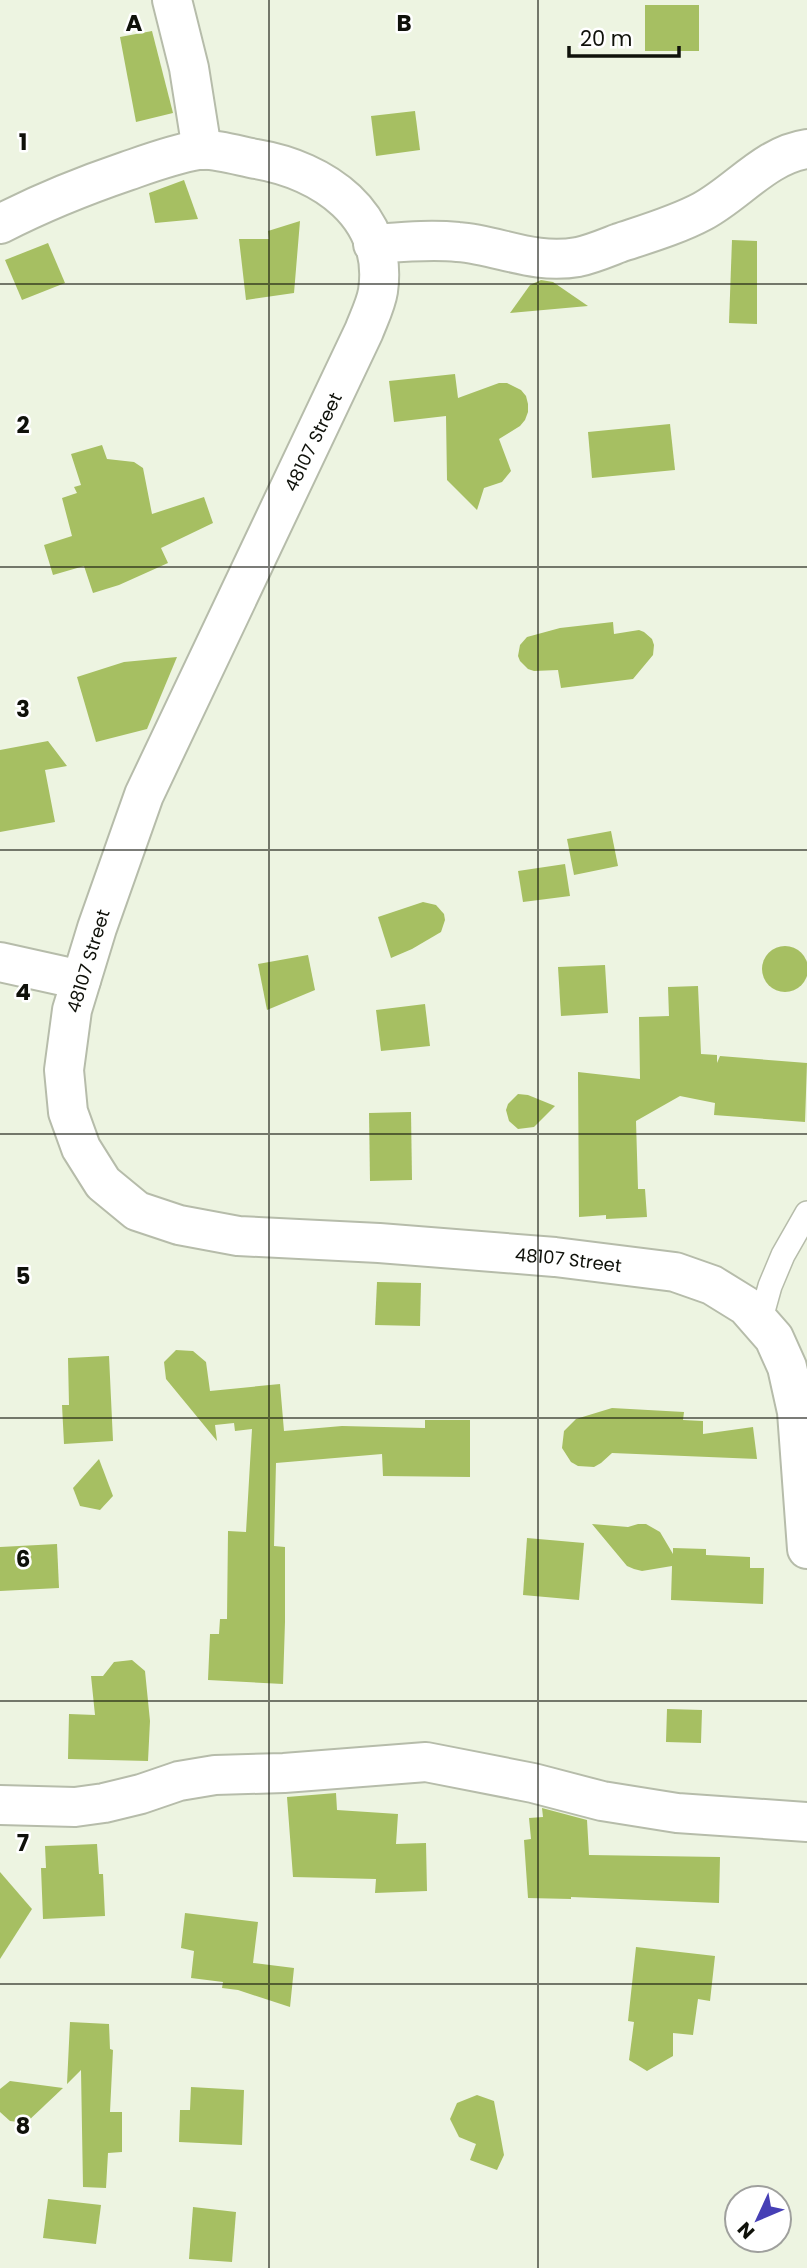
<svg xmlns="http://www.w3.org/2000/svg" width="807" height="2268" viewBox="0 0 807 2268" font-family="Poppins,sans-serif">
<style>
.building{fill:#a6bf62}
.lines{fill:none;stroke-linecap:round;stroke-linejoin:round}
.service-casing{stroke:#b6bcaa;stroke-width:26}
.minor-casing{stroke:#b6bcaa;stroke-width:42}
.service{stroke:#fff;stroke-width:23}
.minor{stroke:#fff;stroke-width:38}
.grid{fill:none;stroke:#0f110a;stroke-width:2;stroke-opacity:0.55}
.labels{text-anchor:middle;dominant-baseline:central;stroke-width:5;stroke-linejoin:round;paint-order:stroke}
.street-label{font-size:18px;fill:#0f110a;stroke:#fff}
.grid-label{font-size:23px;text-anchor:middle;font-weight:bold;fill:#0f110a;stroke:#fff;stroke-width:5;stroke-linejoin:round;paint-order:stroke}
</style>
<rect width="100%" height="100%" fill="#edf4e1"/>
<g class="building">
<rect x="645" y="5" width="54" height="46"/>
<polygon points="152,31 173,113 136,122 120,37"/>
<polygon points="415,111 420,150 376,156 371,116"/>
<polygon points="184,180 198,219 155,223 149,193"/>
<polygon points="300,221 294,293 246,300 239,239 269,239 268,231"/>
<polygon points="732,240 757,241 757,324 729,323"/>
<polygon points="48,243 65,283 22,300 5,260"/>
<polygon points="541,280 553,282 588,306 510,313 530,285"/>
<polygon points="455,374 458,398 499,383 507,383 521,390 526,396 528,404 528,412 525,420 520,426 499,439 511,471 502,482 484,488 477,510 447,480 446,416 394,422 389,381"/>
<polygon points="670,424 675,470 592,478 588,432"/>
<polygon points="102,445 107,459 134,462 143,468 152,514 204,497 213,523 161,548 168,563 119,585 93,593 84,566 53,575 44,545 72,536 62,498 77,493 74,487 81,485 71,454"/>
<polygon points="613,622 614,634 639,630 644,632 652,639 654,645 653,655 633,679 561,688 558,670 534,671 528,669 520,661 518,656 520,645 527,637 560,628"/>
<polygon points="177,657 147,729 96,742 77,677 124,662"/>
<polygon points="48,741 67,766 45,770 55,822 0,832 0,750"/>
<polygon points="611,831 618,866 574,875 567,839"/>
<polygon points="565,864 570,896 523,902 518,871"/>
<polygon points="423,902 436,905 444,914 445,920 441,932 412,949 391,958 378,917"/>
<circle cx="785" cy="969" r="23"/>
<polygon points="308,955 315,990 267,1010 258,964"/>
<polygon points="605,965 608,1013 561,1016 558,967"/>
<polygon points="698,986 701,1054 717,1055 717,1063 720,1056 807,1063 805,1122 714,1115 715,1103 680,1096 636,1121 638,1189 645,1189 647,1217 606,1219 606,1215 579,1217 578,1072 640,1079 639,1017 669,1016 668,987"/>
<polygon points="425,1004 430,1046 381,1051 376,1010"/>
<polygon points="518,1094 528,1095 555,1106 534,1127 518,1129 509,1121 506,1110 508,1104"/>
<polygon points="411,1112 412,1180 370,1181 369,1113"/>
<polygon points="377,1282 421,1283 420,1326 375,1325"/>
<polygon points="176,1350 193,1351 206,1362 210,1391 280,1384 284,1431 342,1426 425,1428 425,1420 470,1420 470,1477 383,1476 382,1454 276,1463 274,1546 285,1547 285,1622 283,1684 208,1680 210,1634 219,1634 220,1619 227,1619 228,1531 246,1532 252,1429 235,1431 234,1423 215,1425 217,1441 166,1379 164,1362"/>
<polygon points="109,1356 113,1441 64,1444 62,1405 69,1405 68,1358"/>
<polygon points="612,1408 684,1412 683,1420 703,1421 703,1434 753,1427 757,1459 612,1453 601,1463 594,1467 578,1466 571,1462 562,1448 564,1431 576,1419"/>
<polygon points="99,1459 113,1496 100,1510 80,1506 73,1488"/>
<polygon points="592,1524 628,1527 638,1524 646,1524 660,1532 673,1554 673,1548 706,1549 706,1555 750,1557 750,1568 764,1568 763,1604 671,1600 672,1566 642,1571 634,1569 627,1566"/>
<polygon points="527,1538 584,1543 579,1600 523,1595"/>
<polygon points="57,1544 59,1588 0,1591 0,1547"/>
<polygon points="132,1660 145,1671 150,1721 148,1761 68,1759 69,1714 95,1715 91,1676 103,1676 114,1662"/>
<polygon points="667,1709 702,1710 701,1743 666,1742"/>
<polygon points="336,1793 337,1810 398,1814 396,1844 426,1843 427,1891 375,1893 376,1879 293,1877 287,1797"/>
<polygon points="542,1808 587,1820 589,1855 720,1857 719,1903 571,1897 571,1899 528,1898 524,1840 531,1839 529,1818 543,1817"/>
<polygon points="97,1844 99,1874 103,1874 105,1916 43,1919 41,1868 46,1868 45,1846"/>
<polygon points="0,1872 32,1909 0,1959"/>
<polygon points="185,1913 258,1922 253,1963 294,1968 290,2007 238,1990 222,1988 223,1982 191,1978 194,1951 181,1948"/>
<polygon points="636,1947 715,1956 710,2001 698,1999 693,2035 673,2033 673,2056 647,2071 629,2060 634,2022 628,2021"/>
<polygon points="70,2022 109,2024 110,2049 113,2050 110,2112 122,2112 122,2152 108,2153 106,2188 83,2187 81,2070 67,2084"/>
<polygon points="10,2081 63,2088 26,2123 10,2121 0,2112 0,2089"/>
<polygon points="191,2087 244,2090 242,2145 179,2142 180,2110 190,2110"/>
<polygon points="477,2095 494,2101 504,2155 497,2170 470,2160 476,2144 459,2137 450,2119 457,2103"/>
<polygon points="48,2199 101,2205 96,2244 43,2238"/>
<polygon points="193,2207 236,2212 232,2262 189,2259"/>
</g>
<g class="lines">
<g class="service-casing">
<polyline id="service" points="760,1322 770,1286 783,1255 807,1213"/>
</g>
<g class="minor-casing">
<g id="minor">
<polyline points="172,0 189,68 202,150"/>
<path id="s1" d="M0 224C41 203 83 186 127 171 150 163 174 154 198 150 214 148 240 156 256 159 323 170 389 215 378 291 376 304 369 318 364 331L144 795 97 928 72 1010 64 1070 68 1112 81 1148 103 1183 137 1211 179 1225 238 1236 379 1243 555 1257 675 1272 712 1285 746 1306 774 1338 787 1367 797 1412 807 1549"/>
<path d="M373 244C401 242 430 239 458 242 499 245 533 265 578 257 592 254 606 248 619 243 646 234 677 225 703 211 738 192 766 155 807 149"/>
<polyline points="0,962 81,980"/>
<polyline points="0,1805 75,1807 104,1803 141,1794 179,1781 215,1775 284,1773 426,1762 533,1783 602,1801 677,1813 807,1822"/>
</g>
</g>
<use href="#service" class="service"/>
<use href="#minor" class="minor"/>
</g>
<path class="grid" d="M269 0V2268M538 0V2268M0 284H807M0 567H807M0 850H807M0 1134H807M0 1418H807M0 1701H807M0 1984H807"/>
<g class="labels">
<g class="street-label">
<text transform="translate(313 442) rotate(-64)">48107 Street</text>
<text transform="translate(88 961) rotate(-73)">48107 Street</text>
<text stroke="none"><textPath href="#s1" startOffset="1916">48107 Street</textPath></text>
</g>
</g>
<g class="grid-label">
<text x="134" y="31">A</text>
<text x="404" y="31">B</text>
<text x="23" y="150">1</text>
<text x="23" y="433">2</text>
<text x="23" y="717">3</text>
<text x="23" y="1000">4</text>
<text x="23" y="1284">5</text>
<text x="23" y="1567">6</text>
<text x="23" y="1851">7</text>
<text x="23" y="2134">8</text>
</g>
<g transform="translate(758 2219) rotate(226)"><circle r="33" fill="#ffffff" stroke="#9fa09d" stroke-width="2"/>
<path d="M0-5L12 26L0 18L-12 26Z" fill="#463fb5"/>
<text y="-10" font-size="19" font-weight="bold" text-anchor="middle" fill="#0f110a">N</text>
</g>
<path d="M569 46v10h110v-10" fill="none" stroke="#0f110a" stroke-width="3.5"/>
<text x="580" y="46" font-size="21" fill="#0f110a" stroke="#ffffff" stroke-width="5" paint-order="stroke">20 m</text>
</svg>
